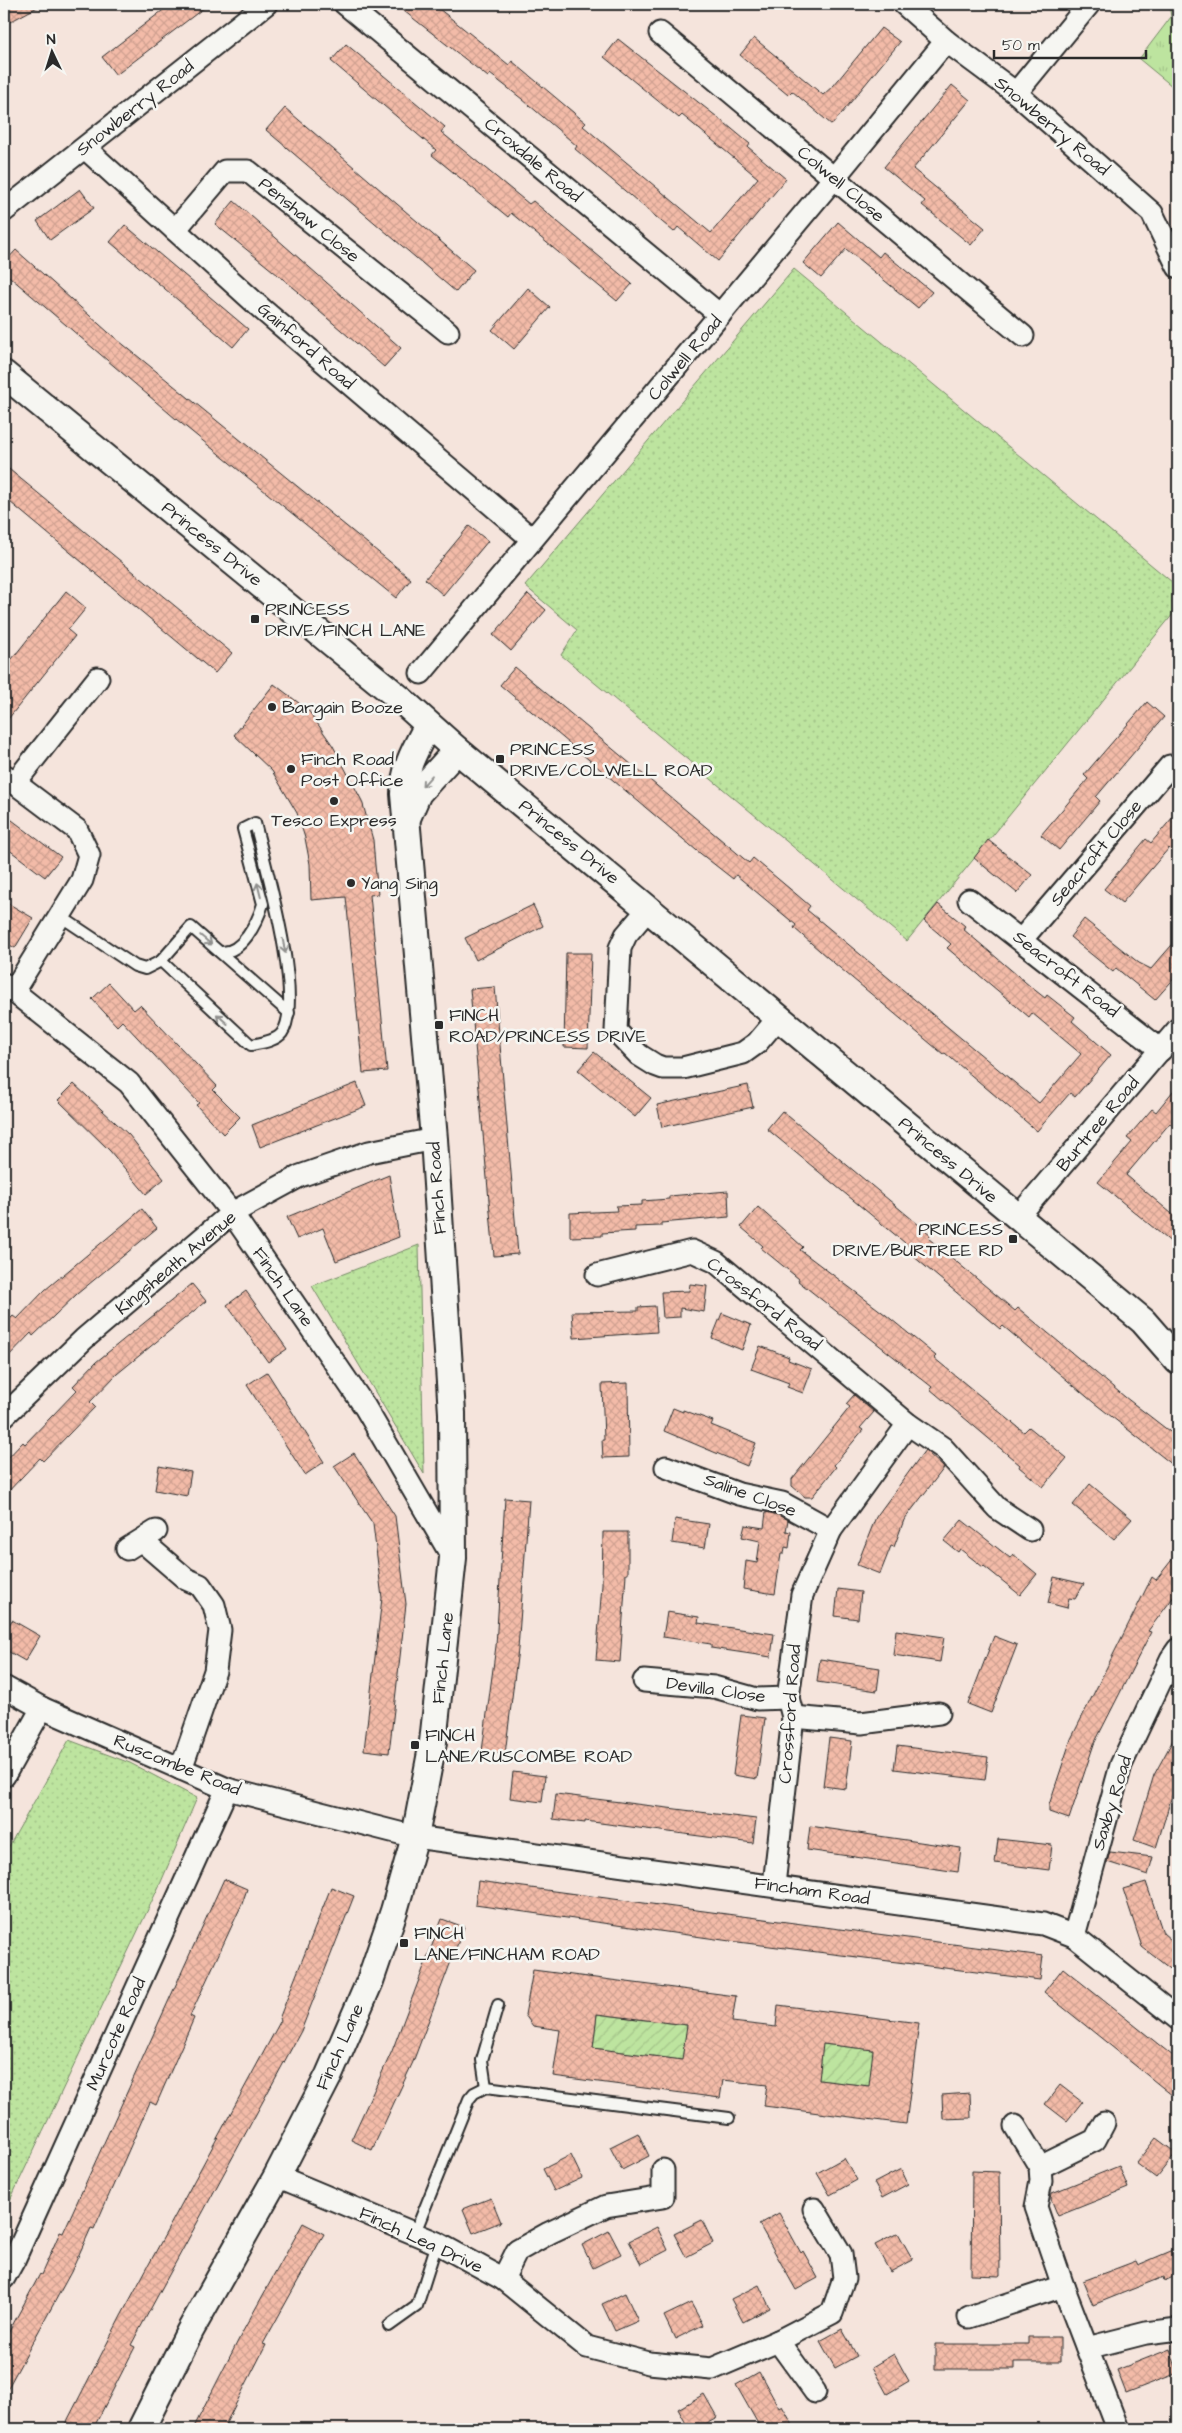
<svg xmlns="http://www.w3.org/2000/svg" width="1182" height="2433" viewBox="0 0 1182 2433" font-family="'Architects Daughter',sans-serif">
<style>
.grass{fill:url(#grass-dots);stroke:#748865}
.park{fill:url(#park-tufts);stroke:#748865}
.garden{fill:url(#garden-furrows);stroke:#748865}
.building{fill:url(#building-cross-hatch);stroke:#2b2b2b;fill-rule:evenodd}
.lines{fill:none;stroke-linecap:round;stroke-linejoin:round}
.service-casing{stroke:#2b2b2b;stroke-width:14}
.minor-casing{stroke:#2b2b2b;stroke-width:25}
.tertiary-casing{stroke:#2b2b2b;stroke-width:30}
.service{stroke:#f6f6f2;stroke-width:10}
.minor{stroke:#f6f6f2;stroke-width:21}
.tertiary{stroke:#f6f6f2;stroke-width:26}
.oneway{stroke:#90908e}
.poi-dot{fill:#2b2b2b;stroke:#f6f6f2;stroke-width:2}
.labels{text-anchor:middle;dominant-baseline:central;stroke-width:5;stroke-linejoin:round;paint-order:stroke}
.street-label{font-size:18px;fill:#2b2b2b;stroke:#f6f6f2}
.poi-label{font-size:18px;fill:#2b2b2b;stroke:#f6f6f2;text-anchor:start}
</style>
<defs>
<pattern id="grass-dots" width="8" height="8" patternUnits="userSpaceOnUse" patternTransform="scale(1.25)"><rect width="8" height="8" fill="#bde49f"/><path d="M2 2h.1M6 6h.1" fill="none" stroke="#a3c489" stroke-width="1.8" stroke-linecap="round"/></pattern>
<pattern id="park-tufts" width="24" height="20" patternUnits="userSpaceOnUse" patternTransform="scale(1.25)"><rect width="24" height="20" fill="#bde49f"/><path d="M3 7l-1-3M5 7V3M7 7l1-3M15 17l-1-3M17 17v-4M19 17l1-3" fill="none" stroke="#a3c489"/></pattern>
<pattern id="garden-furrows" width="10" height="10" patternUnits="userSpaceOnUse" patternTransform="scale(1.25)"><rect width="10" height="10" fill="#bde49f"/><path d="M-1 1l2-2M0 10L10 0M9 11l2-2" fill="none" stroke="#a3c489"/></pattern>
<pattern id="building-cross-hatch" width="8" height="8" patternUnits="userSpaceOnUse" patternTransform="scale(1.25)"><rect width="8" height="8" fill="#f3bba8"/><path d="M0 0l8 8M0 8l8-8" fill="none" stroke="#d0a191"/></pattern>
</defs>
<rect width="100%" height="100%" fill="#f5e4dc"/>
<filter id="ink" filterUnits="userSpaceOnUse"><feTurbulence type="fractalNoise" baseFrequency=".02" numOctaves="2"/><feDisplacementMap in="SourceGraphic" scale="10" xChannelSelector="R" yChannelSelector="G"/><feConvolveMatrix kernelMatrix="1 2 1 2 8 2 1 2 1" color-interpolation-filters="sRGB"/></filter>
<g filter="url(#ink)">
<g class="grass">
<polygon points="794,269 1178,587 1178,608 907,941 561,655 577,630 525,586"/>
<polygon points="419,1245 424,1474 312,1286"/>
<polygon points="69,1740 130,1763 197,1798 161,1882 4,2213 4,1855"/>
</g>
<polygon class="park" points="1169,4 1178,4 1178,91 1139,59 1171,17"/>
<g class="garden">
<polygon points="597,2014 694,2026 686,2033 683,2054 689,2061 593,2048"/>
<polygon points="815,2043 882,2051 877,2087 810,2079 820,2072 822,2048"/>
</g>
<g class="building">
<polygon points="4,4 43,4 4,25"/>
<polygon points="171,4 209,4 116,75 102,57"/>
<polygon points="395,4 433,4 509,65 512,61 586,123 583,126 711,233 758,178 682,115 679,118 604,57 618,39 726,124 750,144 748,147 786,179 718,261 678,227 674,232 575,149 577,146 522,99 490,74 488,77"/>
<polygon points="881,28 900,42 832,125 792,91 788,95 740,55 754,38 823,95 834,85"/>
<polygon points="346,44 445,127 441,132 529,204 533,201 632,284 617,301 511,213 508,217 432,155 436,150 331,61"/>
<polygon points="952,85 970,100 913,169 985,228 971,245 922,205 925,201 884,167"/>
<polygon points="285,108 474,270 456,292 266,130"/>
<polygon points="80,189 94,208 50,240 37,221"/>
<polygon points="234,201 401,348 384,367 298,293 299,292 215,224"/>
<polygon points="838,222 879,257 883,252 932,292 918,308 846,249 821,278 803,263"/>
<polygon points="125,225 248,329 233,347 110,242"/>
<polygon points="16,250 108,332 411,579 396,598 176,419 4,272 4,263"/>
<polygon points="528,288 550,307 514,349 492,330"/>
<polygon points="4,465 232,653 215,673 4,497"/>
<polygon points="469,526 488,541 443,595 425,579"/>
<polygon points="66,591 86,608 68,630 75,636 4,724 4,669"/>
<polygon points="528,594 546,610 511,651 493,635"/>
<polygon points="515,667 749,863 753,858 796,894 810,906 807,910 1039,1103 1081,1054 1032,1013 1029,1017 947,948 951,944 924,921 938,904 965,926 963,929 1031,987 1045,998 1047,995 1075,1017 1072,1021 1111,1055 1075,1097 1070,1093 1037,1131 945,1053 943,1054 828,958 794,928 796,925 736,875 733,879 696,850 500,685"/>
<polygon points="274,684 308,710 333,746 362,801 373,840 375,865 378,894 370,895 387,1071 363,1073 346,897 311,900 310,864 305,838 297,813 272,771 234,735"/>
<polygon points="1147,702 1164,717 1096,797 1100,801 1059,850 1041,835 1088,779 1084,775"/>
<polygon points="1178,811 1178,857 1169,848 1122,903 1104,889 1146,839 1151,843"/>
<polygon points="4,814 61,857 45,877 4,846"/>
<polygon points="988,840 1032,875 1017,893 974,858"/>
<polygon points="4,901 33,918 15,948 4,942"/>
<polygon points="533,905 543,926 476,960 465,938"/>
<polygon points="1084,919 1139,963 1151,969 1178,938 1178,974 1155,1000 1116,968 1113,972 1070,937"/>
<polygon points="566,953 591,953 588,1048 564,1047"/>
<polygon points="109,983 134,1010 140,1005 217,1086 213,1090 240,1117 223,1134 196,1105 199,1103 122,1021 117,1026 92,999"/>
<polygon points="495,987 518,1254 494,1256 470,989"/>
<polygon points="594,1052 651,1098 635,1117 578,1070"/>
<polygon points="357,1083 366,1106 260,1147 252,1125"/>
<polygon points="74,1084 129,1135 164,1179 146,1194 110,1151 58,1100"/>
<polygon points="748,1085 753,1107 662,1127 657,1105"/>
<polygon points="1178,1085 1178,1131 1170,1123 1126,1175 1178,1219 1178,1248 1098,1182 1132,1142 1127,1138 1152,1109 1156,1112"/>
<polygon points="782,1111 931,1235 928,1238 1001,1299 1015,1311 1018,1308 1125,1397 1178,1438 1178,1469 1093,1402 1003,1326 1000,1329 913,1256 916,1252 767,1129"/>
<polygon points="389,1175 399,1237 336,1261 323,1228 297,1239 287,1217"/>
<polygon points="728,1191 729,1217 661,1223 661,1226 635,1227 635,1231 602,1233 602,1236 570,1237 570,1213 617,1211 616,1206 642,1205 642,1201 669,1199 669,1196"/>
<polygon points="758,1207 803,1247 800,1250 886,1315 936,1356 934,1358 1024,1432 1029,1427 1067,1458 1043,1487 1019,1467 1020,1465 930,1389 932,1387 798,1281 799,1279 761,1248 763,1246 741,1227"/>
<polygon points="142,1209 157,1228 77,1294 33,1336 31,1333 4,1361 4,1325 13,1316 17,1319 45,1290"/>
<polygon points="192,1284 206,1301 117,1374 90,1402 95,1407 43,1461 40,1458 4,1496 4,1462 23,1442 25,1444 77,1390 73,1386 96,1362"/>
<polygon points="690,1284 707,1286 704,1312 680,1308 680,1317 663,1318 661,1292 689,1291"/>
<polygon points="246,1291 287,1349 268,1362 227,1305"/>
<polygon points="655,1306 657,1332 574,1338 572,1312 638,1311 638,1307"/>
<polygon points="722,1313 751,1325 742,1350 712,1338"/>
<polygon points="760,1346 789,1357 788,1360 812,1369 803,1393 787,1387 789,1383 751,1369"/>
<polygon points="267,1372 324,1462 305,1475 247,1385"/>
<polygon points="628,1383 629,1457 603,1458 602,1440 604,1440 602,1384"/>
<polygon points="854,1395 874,1412 860,1428 863,1430 834,1465 836,1467 812,1497 805,1497 792,1486 792,1479 850,1407 846,1404"/>
<polygon points="673,1408 683,1412 683,1410 713,1421 711,1425 756,1443 747,1466 664,1431"/>
<polygon points="925,1450 944,1468 904,1520 894,1547 891,1546 880,1574 857,1565 876,1517"/>
<polygon points="354,1453 395,1516 406,1604 389,1753 364,1750 382,1598 373,1524 334,1466"/>
<polygon points="159,1466 191,1472 187,1496 155,1490"/>
<polygon points="1090,1484 1132,1519 1114,1539 1073,1505"/>
<polygon points="505,1498 529,1500 518,1649 505,1754 482,1751 496,1646"/>
<polygon points="766,1512 778,1515 788,1520 786,1531 791,1532 789,1548 785,1547 784,1554 781,1554 775,1594 743,1589 746,1561 757,1563 760,1541 742,1537 745,1525 764,1528"/>
<polygon points="675,1519 709,1524 705,1548 672,1543"/>
<polygon points="962,1520 1010,1558 1013,1554 1037,1574 1020,1595 984,1566 983,1567 960,1549 958,1552 944,1541"/>
<polygon points="603,1532 628,1532 628,1574 626,1574 620,1662 596,1660 602,1585"/>
<polygon points="1178,1552 1178,1591 1148,1631 1151,1632 1094,1744 1069,1819 1049,1812 1049,1805 1071,1739 1152,1577 1156,1580"/>
<polygon points="1054,1577 1084,1584 1075,1599 1069,1598 1067,1608 1048,1603"/>
<polygon points="838,1589 861,1592 858,1619 835,1616"/>
<polygon points="667,1612 699,1617 698,1623 774,1634 771,1657 711,1648 711,1644 663,1637"/>
<polygon points="12,1620 40,1636 25,1661 4,1649 4,1634"/>
<polygon points="896,1630 944,1637 940,1662 893,1655"/>
<polygon points="994,1636 1017,1645 991,1713 968,1704"/>
<polygon points="820,1659 880,1668 877,1691 817,1682"/>
<polygon points="741,1715 765,1718 757,1779 733,1775"/>
<polygon points="1178,1731 1178,1776 1156,1848 1134,1840 1154,1775"/>
<polygon points="829,1738 852,1741 846,1789 823,1786"/>
<polygon points="897,1746 988,1757 985,1780 894,1769"/>
<polygon points="513,1772 545,1776 542,1802 510,1798"/>
<polygon points="556,1794 756,1819 753,1843 585,1821 585,1823 553,1819"/>
<polygon points="810,1826 961,1848 958,1872 807,1850"/>
<polygon points="998,1839 1052,1845 1049,1870 995,1863"/>
<polygon points="1110,1852 1153,1857 1148,1875 1107,1862"/>
<polygon points="224,1879 247,1889 242,1904 190,2016 194,2018 156,2105 150,2102 94,2229 91,2228 71,2272 4,2395 4,2341 40,2274 41,2275 60,2232 63,2233"/>
<polygon points="478,1881 1043,1956 1040,1980 730,1941 475,1905"/>
<polygon points="1146,1882 1163,1933 1178,1946 1178,1975 1142,1947 1123,1889"/>
<polygon points="331,1887 354,1896 301,2031 131,2345 135,2347 93,2429 63,2429 121,2316 281,2020 279,2019"/>
<polygon points="442,1919 464,1927 413,2062 372,2150 351,2140 392,2051"/>
<polygon points="1063,1968 1178,2060 1178,2100 1044,1992"/>
<path d="M533 1970 736 1996 732 2022 776 2027 778 2005 919 2023 906 2124 764 2106 767 2085 723 2080 720 2098 553 2076 560 2030 533 2026 525 2015ZM597 2014 687 2025 682 2060 593 2048ZM823 2044 873 2050 869 2086 819 2080Z"/>
<polygon points="1060,2085 1082,2102 1067,2121 1045,2104"/>
<polygon points="970,2093 971,2118 943,2119 942,2095"/>
<polygon points="638,2133 649,2156 622,2170 610,2147"/>
<polygon points="1156,2138 1176,2153 1156,2178 1136,2163"/>
<polygon points="571,2155 582,2178 554,2191 543,2169"/>
<polygon points="844,2158 857,2180 830,2195 817,2173"/>
<polygon points="1119,2166 1128,2188 1058,2216 1051,2199 1052,2193"/>
<polygon points="901,2169 908,2184 882,2198 874,2183"/>
<polygon points="972,2171 999,2172 1000,2276 971,2275"/>
<polygon points="491,2198 501,2222 473,2233 463,2209"/>
<polygon points="779,2213 801,2253 803,2251 818,2278 796,2290 759,2224"/>
<polygon points="702,2220 713,2243 686,2257 674,2234"/>
<polygon points="303,2223 324,2234 263,2344 266,2345 223,2429 193,2429 242,2333"/>
<polygon points="657,2227 668,2250 641,2264 629,2241"/>
<polygon points="609,2231 621,2254 593,2268 582,2245"/>
<polygon points="898,2233 913,2260 890,2272 875,2245"/>
<polygon points="1178,2248 1178,2275 1164,2281 1163,2277 1093,2305 1083,2281 1136,2261 1138,2265"/>
<polygon points="759,2285 770,2308 743,2322 731,2299"/>
<polygon points="625,2293 638,2321 615,2331 602,2304"/>
<polygon points="691,2303 703,2325 675,2339 664,2316"/>
<polygon points="842,2329 857,2356 835,2368 820,2341"/>
<polygon points="1028,2337 1060,2337 1060,2362 1014,2362 1014,2369 935,2369 935,2344 1028,2344"/>
<polygon points="1170,2349 1178,2373 1126,2393 1117,2370"/>
<polygon points="894,2354 909,2381 887,2394 872,2367"/>
<polygon points="759,2372 779,2408 782,2406 795,2429 761,2429 736,2385"/>
<polygon points="704,2394 717,2417 695,2429 689,2429 678,2409"/>
</g>
<g class="lines">
<g class="service-casing">
<g id="service">
<polyline points="60,916 135,966 145,969 161,961 191,927 289,1013"/>
<path d="M161 961 251 1045C261 1043 276 1041 282 1033 305 1000 265 864 255 823L243 829 263 904C257 923 242 954 220 952"/>
<polyline points="486,2087 482,2060 498,2005"/>
<polyline points="414,2235 469,2099 474,2093 486,2087 729,2118"/>
<polyline points="389,2326 417,2306 437,2243"/>
</g>
</g>
<g class="minor-casing">
<g id="minor">
<polyline points="345,4 720,315"/>
<polyline points="904,4 946,41 1016,93 1152,213 1178,267"/>
<polyline points="660,33 1023,336"/>
<polyline points="1016,93 1089,4"/>
<polyline points="85,148 263,310 532,539"/>
<polyline points="4,211 266,4"/>
<polyline points="175,230 225,171 248,171 448,332"/>
<polyline points="421,673 834,178 946,41"/>
<polyline points="4,775 77,830 89,855 82,880 14,990"/>
<polyline points="14,784 98,678"/>
<polyline points="969,900 1161,1050"/>
<polyline points="649,908 626,935 620,948 616,1031 639,1055 655,1065 663,1068 683,1068 743,1053 757,1043 779,1017"/>
<polyline points="1022,939 1170,766"/>
<polyline points="4,984 129,1083 232,1213 365,1407 453,1558"/>
<polyline points="1017,1218 1178,1029"/>
<polyline points="597,1275 692,1251 716,1262 908,1424 943,1448 997,1508 1030,1530"/>
<polyline points="4,1416 84,1339 232,1213 300,1176 369,1152 434,1139"/>
<polyline points="666,1467 739,1494 782,1503 831,1530"/>
<polyline points="142,1541 186,1579 200,1585 214,1605 220,1630 215,1671 181,1769"/>
<polyline points="127,1549 156,1531"/>
<polyline points="644,1681 714,1687 757,1699 788,1698"/>
<polyline points="4,1687 42,1708 227,1789 415,1837 1043,1924 1074,1936 1178,2019"/>
<polyline points="793,1717 861,1723 939,1713"/>
<polyline points="4,1776 42,1708"/>
<polyline points="774,1885 793,1717 788,1698 802,1595 831,1530 908,1424"/>
<polyline points="1074,1936 1121,1765 1171,1659 1178,1649"/>
<polyline points="1015,2126 1040,2167 1041,2181 1036,2207 1063,2286 1118,2429"/>
<polyline points="1040,2167 1095,2140 1104,2123"/>
<polyline points="277,2176 437,2243 503,2279 587,2347 649,2363 712,2369 778,2341 832,2313 844,2278 841,2254 814,2209"/>
<polyline points="4,2278 14,2260 227,1789"/>
<polyline points="503,2279 517,2251 549,2233 606,2206 663,2197 663,2170"/>
<polyline points="969,2317 1063,2286"/>
<polyline points="778,2341 815,2392"/>
<polyline points="1087,2348 1146,2333 1178,2329"/>
</g>
</g>
<g class="tertiary-casing">
<g id="tertiary">
<polyline points="4,374 399,698 457,750 1143,1321 1178,1361"/>
<polyline points="407,818 418,793 457,750"/>
<path d="M141 2429 190 2331 277 2176 329 2075 370 1981 394 1911 415 1837 433 1742 453 1558 452 1413 434 1139 404 794C404 767 416 748 428 725"/>
</g>
</g>
<use href="#service" class="service"/>
<use href="#minor" class="minor"/>
<use href="#tertiary" class="tertiary"/>
</g>
<defs><path id="oneway-shaft" d="M-6 0H5M1.5-3L5.5 0L1.5 3" fill="none" stroke-width="1.6" stroke-linecap="round" stroke-linejoin="round" transform="scale(1.25)"/></defs>
<g class="oneway">
<use href="#oneway-shaft" transform="translate(427 781) rotate(131)"/>
<use href="#oneway-shaft" transform="translate(259 890) rotate(-104)"/>
<use href="#oneway-shaft" transform="translate(206 940) rotate(40)"/>
<use href="#oneway-shaft" transform="translate(284 946) rotate(79)"/>
<use href="#oneway-shaft" transform="translate(222 1019) rotate(-138)"/>
</g>
</g>
<g class="poi-dot">
<rect x="250" y="614" width="10" height="10" rx="2.5"/>
<circle cx="272" cy="707" r="5"/>
<rect x="495" y="754" width="10" height="10" rx="2.5"/>
<circle cx="291" cy="769" r="5"/>
<circle cx="334" cy="801" r="5"/>
<circle cx="351" cy="883" r="5"/>
<rect x="434" y="1020" width="10" height="10" rx="2.5"/>
<rect x="1008" y="1234" width="10" height="10" rx="2.5"/>
<rect x="410" y="1740" width="10" height="10" rx="2.5"/>
<rect x="399" y="1938" width="10" height="10" rx="2.5"/>
</g>
<g class="labels">
<g class="street-label">
<text transform="translate(135 108) rotate(-38)">Snowberry Road</text>
<text transform="translate(1052 126) rotate(40)">Snowberry Road</text>
<text transform="translate(533 160) rotate(40)">Croxdale Road</text>
<text transform="translate(841 184) rotate(40)">Colwell Close</text>
<text transform="translate(309 220) rotate(39)">Penshaw Close</text>
<text transform="translate(306 346) rotate(41)">Gainford Road</text>
<text transform="translate(685 358) rotate(-50)">Colwell Road</text>
<text transform="translate(212 544) rotate(39)">Princess Drive</text>
<text transform="translate(569 842) rotate(39)">Princess Drive</text>
<text transform="translate(1096 853) rotate(-50)">Seacroft Close</text>
<text transform="translate(1066 974) rotate(38)">Seacroft Road</text>
<text transform="translate(1098 1124) rotate(-50)">Burtree Road</text>
<text transform="translate(948 1160) rotate(40)">Princess Drive</text>
<text transform="translate(437 1188) rotate(-94)">Finch Road</text>
<text transform="translate(176 1263) rotate(-40)">Kingsheath Avenue</text>
<text transform="translate(283 1287) rotate(55)">Finch Lane</text>
<text transform="translate(764 1304) rotate(38)">Crossford Road</text>
<text transform="translate(750 1495) rotate(20)">Saline Close</text>
<text transform="translate(443 1658) rotate(-84)">Finch Lane</text>
<text transform="translate(716 1690) rotate(8)">Devilla Close</text>
<text transform="translate(790 1714) rotate(-86)">Crossford Road</text>
<text transform="translate(177 1765) rotate(22)">Ruscombe Road</text>
<text transform="translate(1112 1803) rotate(-73)">Saxby Road</text>
<text transform="translate(812 1891) rotate(8)">Fincham Road</text>
<text transform="translate(116 2034) rotate(-66)">Murcote Road</text>
<text transform="translate(340 2047) rotate(-66)">Finch Lane</text>
<text transform="translate(421 2240) rotate(25)">Finch Lea Drive</text>
</g>
<g class="poi-label">
<text x="265" y="609">PRINCESS<tspan x="265" dy="21">DRIVE/FINCH LANE</tspan></text>
<text x="282" y="707">Bargain Booze</text>
<text x="510" y="749">PRINCESS<tspan x="510" dy="21">DRIVE/COLWELL ROAD</tspan></text>
<text x="301" y="759">Finch Road<tspan x="301" dy="21">Post Office</tspan></text>
<text x="334" y="820" text-anchor="middle">Tesco Express</text>
<text x="361" y="883">Yang Sing</text>
<text x="449" y="1015">FINCH<tspan x="449" dy="21">ROAD/PRINCESS DRIVE</tspan></text>
<text x="1003" y="1229" text-anchor="end">PRINCESS<tspan x="1003" dy="21">DRIVE/BURTREE RD</tspan></text>
<text x="425" y="1735">FINCH<tspan x="425" dy="21">LANE/RUSCOMBE ROAD</tspan></text>
<text x="414" y="1933">FINCH<tspan x="414" dy="21">LANE/FINCHAM ROAD</tspan></text>
</g>
</g>
<rect width="1182" height="2433" fill="none" stroke="#f6f6f2" stroke-width="20"/>
<rect x="10" y="10" width="1162" height="2413" fill="none" stroke="#2b2b2b" stroke-width="2" filter="url(#ink)"/>
<g transform="translate(52 52) rotate(356)" stroke="#f6f6f2" stroke-width="4" paint-order="stroke">
<path d="M0-4L9 19L0 12L-9 19Z" fill="#2b2b2b"/>
<text y="-8" font-size="14" font-weight="bold" text-anchor="middle" fill="#2b2b2b">N</text>
</g>
<path d="M994 50v8h152v-8" fill="none" stroke="#2b2b2b" stroke-width="2.5"/>
<text x="1002" y="50" font-size="15" fill="#2b2b2b" stroke="#f6f6f2" stroke-width="4" paint-order="stroke">50 m</text>
</svg>
